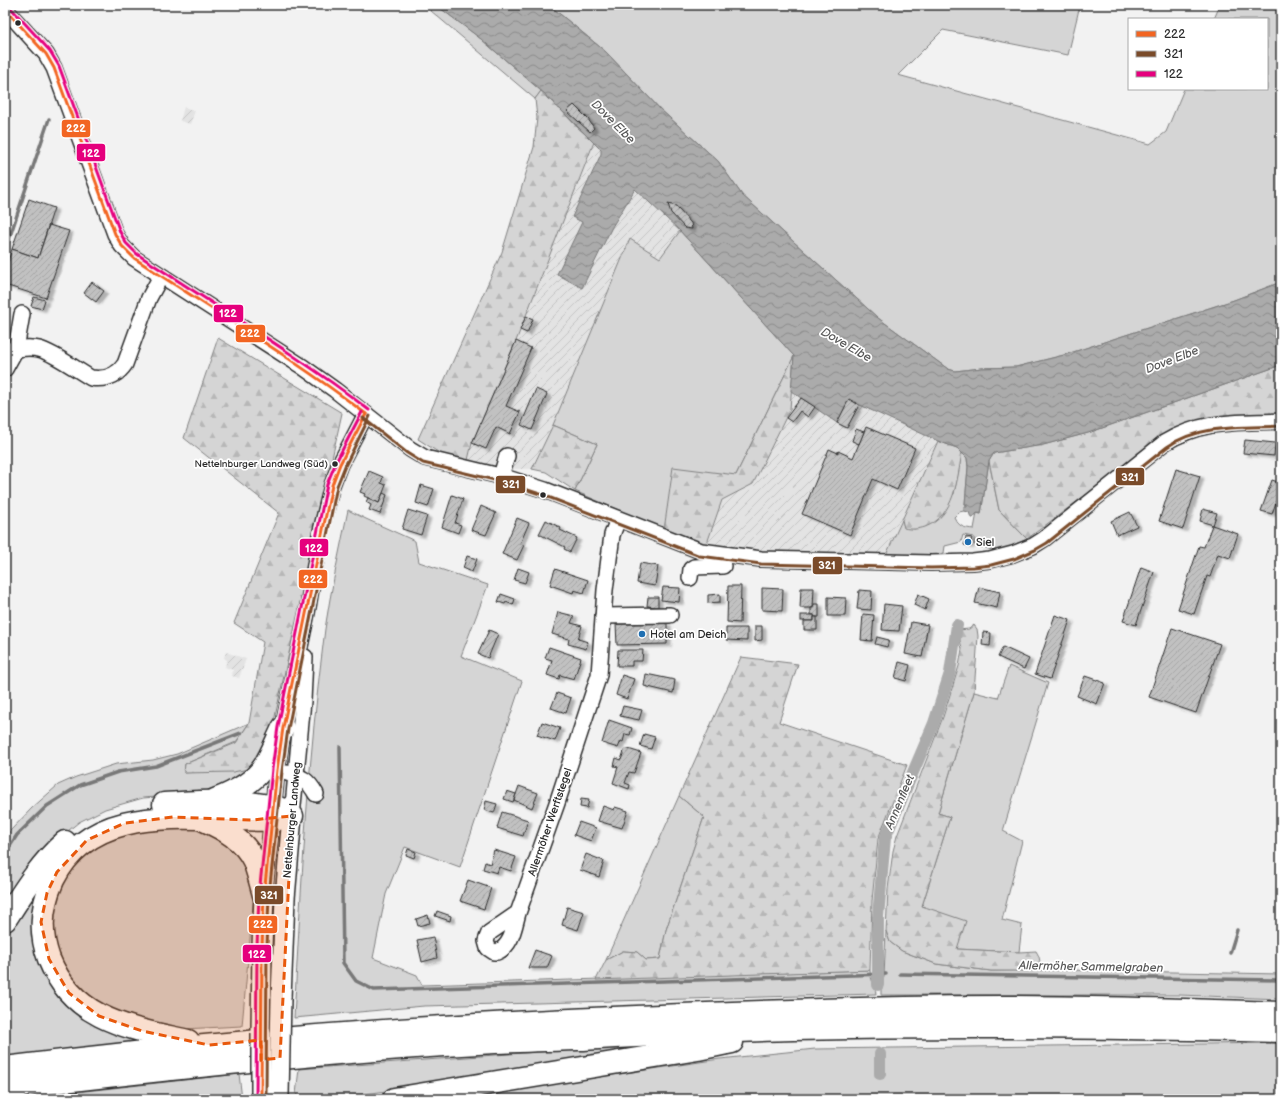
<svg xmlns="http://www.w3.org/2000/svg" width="1286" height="1104" viewBox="0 0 1286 1104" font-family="'Balsamiq Sans',sans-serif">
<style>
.industrial{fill:url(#industrial-furrows)}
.grass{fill:#d5d5d5;stroke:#808080}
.forest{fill:url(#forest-firs);stroke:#808080}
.water{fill:url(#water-waves);stroke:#787878}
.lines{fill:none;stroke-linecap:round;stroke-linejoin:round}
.stream{stroke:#787878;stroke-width:3.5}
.canal{stroke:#ababab;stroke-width:12}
.building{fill:url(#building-hatch);stroke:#2b2b2b;filter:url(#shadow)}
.minor-casing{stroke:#2b2b2b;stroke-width:18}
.major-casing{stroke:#2b2b2b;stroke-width:22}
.highway-casing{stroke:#2b2b2b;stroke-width:25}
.minor{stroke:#fff;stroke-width:15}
.major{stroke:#fff;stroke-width:19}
.highway{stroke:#fff;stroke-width:22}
.major-bridge-casing{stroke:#2b2b2b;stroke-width:22;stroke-linecap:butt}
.major-bridge{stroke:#fff;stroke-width:19}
.bus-1-casing{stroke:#fff;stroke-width:6}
.bus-2-casing{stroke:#fff;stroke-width:6}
.bus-3-casing{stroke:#fff;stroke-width:6}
.bus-1{stroke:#f26522;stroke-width:3}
.bus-2{stroke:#7a4b2a;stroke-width:3}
.bus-3{stroke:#e5007d;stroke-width:3}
.marked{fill:#e8590c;fill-opacity:0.2;stroke:#e8590c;stroke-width:3;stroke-dasharray:8 5;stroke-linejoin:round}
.bus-dot{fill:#2b2b2b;stroke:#fff;stroke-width:1.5}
.poi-dot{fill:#1f6fb2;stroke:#fff;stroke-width:1.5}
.labels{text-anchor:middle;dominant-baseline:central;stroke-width:3.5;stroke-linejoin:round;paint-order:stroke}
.bus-label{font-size:10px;fill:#2b2b2b;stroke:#fff;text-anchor:end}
.poi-label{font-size:11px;fill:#2b2b2b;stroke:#fff;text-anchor:start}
.street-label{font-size:11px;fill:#2b2b2b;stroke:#fff}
.water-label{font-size:12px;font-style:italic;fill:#585858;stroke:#fff}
.line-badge{stroke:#fff;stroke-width:1.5}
.badge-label{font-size:11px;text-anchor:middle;font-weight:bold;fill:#fff}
</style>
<defs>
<pattern id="industrial-furrows" width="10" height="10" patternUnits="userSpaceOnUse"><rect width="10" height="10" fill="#e3e3e3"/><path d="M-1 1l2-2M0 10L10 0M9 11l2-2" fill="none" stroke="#c3c3c3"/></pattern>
<pattern id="forest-firs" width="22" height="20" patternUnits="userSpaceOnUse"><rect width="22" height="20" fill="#d5d5d5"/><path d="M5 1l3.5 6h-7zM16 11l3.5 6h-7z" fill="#b7b7b7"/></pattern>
<pattern id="water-waves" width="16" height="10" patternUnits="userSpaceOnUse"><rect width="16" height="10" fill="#ababab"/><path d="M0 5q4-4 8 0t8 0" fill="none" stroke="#8b8b8b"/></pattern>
<pattern id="building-hatch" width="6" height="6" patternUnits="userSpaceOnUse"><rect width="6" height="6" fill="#c1c1c1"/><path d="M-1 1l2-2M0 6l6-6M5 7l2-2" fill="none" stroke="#a6a6a6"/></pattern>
<filter id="shadow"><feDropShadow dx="4" dy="2.5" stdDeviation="1" flood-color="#0004"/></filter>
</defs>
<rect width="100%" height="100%" fill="#f2f2f2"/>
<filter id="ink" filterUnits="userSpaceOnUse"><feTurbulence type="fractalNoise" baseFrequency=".025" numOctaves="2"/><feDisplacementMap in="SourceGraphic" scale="8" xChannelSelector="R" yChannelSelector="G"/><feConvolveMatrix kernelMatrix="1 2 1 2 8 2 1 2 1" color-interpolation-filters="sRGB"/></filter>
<g filter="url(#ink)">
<g class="industrial">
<polygon points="184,107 195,111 190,124 180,121"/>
<polygon points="594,142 601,150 601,154 573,217 582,221 612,227 635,189 680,231 660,258 630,240 553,425 532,469 507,469 468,460 472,443 516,341"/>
<polygon points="791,391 837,423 849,399 938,441 886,555 761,554 706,546 722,500 753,484 790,409"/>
<polygon points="226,652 246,659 239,678 232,676 233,670 225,667 227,660 224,658"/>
</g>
<g class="grass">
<polygon points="424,5 436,5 481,39 541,91 535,99"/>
<polygon points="549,5 1080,5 1068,55 943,30 898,75 1150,144 1166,132 1184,89 1267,89 1267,19 1214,19 1220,5 1281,5 1281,282 1234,300 1064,355 1016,367 982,368 955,371 948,369 878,318 742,195 718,161 661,110 606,52"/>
<polygon points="680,231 794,356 736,475 664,530 575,491 597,444 553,425 630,239 660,258"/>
<path d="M962 453 967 458 968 467 965 504H967L964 511 959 512 954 517C959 527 964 528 974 529L977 513 981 514 989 461 999 510 1027 539 999 552 974 545V537L963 535 961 542 945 546 944 553 938 555H886L902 520 904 527 915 529 954 494Z"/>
<path d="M348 510 366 519 415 541 419 562 488 585 461 656 522 681 460 867 405 847 386 894 373 958 417 975 422 985 870 970C870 979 875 985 876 994L424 1006 294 1018C301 888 308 758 325 629 331 589 340 549 348 510Z"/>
<polygon points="1009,666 1048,683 1003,831 1022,841 1002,920 1022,925 1019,952 956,949 922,906 950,817 938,813 974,692 998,698"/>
<polygon points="249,723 236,742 185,764 184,773 254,768 214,793 143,798 105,809 79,822 58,839 5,908 5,839 10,831 32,808 58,785 76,777 116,764 153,760 177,754"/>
<polygon points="679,796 704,817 666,930 660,959 646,960 637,952 623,951 606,960"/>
<polygon points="188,821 233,843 255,883 242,1026 183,1029 101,1011 63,973 48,922 62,875 94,842"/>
<polygon points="51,870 53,979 151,1040 5,1057 5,929"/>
<polygon points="886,931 890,942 902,951 936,964 991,971 1065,970 1281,974 1281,999 1179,995 881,995 881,987 884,977"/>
<polygon points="678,1042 461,1080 331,1099 303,1099 296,1094 299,1069"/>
<polygon points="1281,1043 1281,1099 450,1099 720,1059 815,1049"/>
<polygon points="239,1074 242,1099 13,1099"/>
</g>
<g class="forest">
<polygon points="541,91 548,99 554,102 555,106 560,109 577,127 594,142 516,341 472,443 468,460 441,454 418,439 502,252 534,147 537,118 535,99"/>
<polygon points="218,338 342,413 274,721 267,744 254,768 233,772 184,773 185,764 236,743 249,723 263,642 234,623 279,513 184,438"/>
<polygon points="794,356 790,409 753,484 722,500 706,546 664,530 673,467 736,475"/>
<polygon points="1281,365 1281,415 1163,437 1027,539 999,510 989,461 994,453 1043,445 1088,433"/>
<polygon points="553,425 597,444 575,491 546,472 532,469"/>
<path d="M938 441 957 448 962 453C957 479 955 516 925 527 919 529 911 530 904 528L902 520Z"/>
<path d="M974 625 977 629 978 636 974 692 938 813 950 817 922 906 966 921 957 949 1019 952 1036 951C1041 959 1041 964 1036 971H991L936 964 902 951 890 942 886 931 888 889 893 851 897 836 943 717 959 666 962 649 958 630 969 629Z"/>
<polygon points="741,657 798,664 779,722 907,765 878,839 872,901 870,970 596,980 606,960 623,951 637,952 646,960 660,959 666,930 704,817 679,796"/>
</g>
<polygon class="water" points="436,5 549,5 606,52 661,110 718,161 742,195 878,318 948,369 955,371 982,368 1016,367 1064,355 1234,300 1281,282 1281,365 1088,433 1043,445 994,453 989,461 981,514 977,513 973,518 971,518 969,512 964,511 964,507 967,507 967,505 965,504 968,467 967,458 957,448 938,441 849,400 837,423 791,391 794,356 680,231 635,189 612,227 582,288 557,274 582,222 572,217 601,154 601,150 560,109 555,106 554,102 548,99 545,94 481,39"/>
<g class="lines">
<g class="stream">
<polyline points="5,251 49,119"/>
<polyline points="340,747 343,963 356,981 374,990 886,974"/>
<polyline points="5,854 17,835 47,806 80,785 118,772 156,766 241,733"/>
<polyline points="1230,953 1237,930"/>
<polyline points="900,974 1281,980"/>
</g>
<g class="canal">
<polyline points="878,985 878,917 885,838 934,723 950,673 957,625"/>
<polyline points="880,1054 880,1074"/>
</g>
</g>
<g class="building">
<polygon points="574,105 588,119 594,128 590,132 567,111"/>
<polygon points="29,199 54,208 38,258 12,249"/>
<polygon points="668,204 676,206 678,209 691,223 692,229 685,228 671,213"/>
<polygon points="49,225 69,231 46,298 5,285 5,270 12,249 38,258"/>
<polygon points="92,282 104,291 96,302 84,293"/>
<polygon points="34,297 45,300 42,309 31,306"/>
<polygon points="526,316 533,319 527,333 520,330"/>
<polygon points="516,341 531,348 506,406 520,412 510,434 496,427 486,449 472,443"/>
<polygon points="536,389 547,394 532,430 521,425"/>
<polygon points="801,398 815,407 808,417 800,411 792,422 786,418"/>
<polygon points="849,399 859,405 847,428 837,423"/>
<polygon points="866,427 915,448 897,490 873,479 850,535 802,514 829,449 838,453 838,451 853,458"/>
<polygon points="856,429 864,432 859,444 852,441"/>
<polygon points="1245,440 1275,443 1274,456 1243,453"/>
<polygon points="1176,469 1200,476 1183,529 1159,521"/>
<polygon points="369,471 383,477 381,483 386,485 379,503 364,496 365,494 360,492"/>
<polygon points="1272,480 1281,483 1281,488 1272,514 1261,511"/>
<polygon points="421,485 434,489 428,507 416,503"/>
<polygon points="383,493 387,495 380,514 369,510 371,505 366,502 368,498 379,503"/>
<polygon points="452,495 463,499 455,523 461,525 458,533 442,527"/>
<polygon points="481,506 496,513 486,535 471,530"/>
<polygon points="1203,509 1217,513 1213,525 1200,521"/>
<polygon points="408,510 427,516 421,535 402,529"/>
<polygon points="1130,512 1137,526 1117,535 1111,521"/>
<polygon points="517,518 529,523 520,544 524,545 517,560 502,554"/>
<polygon points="546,520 561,528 560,530 577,538 570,552 564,549 565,547 539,534"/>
<polygon points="1212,525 1238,534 1230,558 1218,554 1210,577 1207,576 1194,614 1178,609 1199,546 1204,547"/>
<polygon points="966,537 972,538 970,546 964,545"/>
<polygon points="467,556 477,559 472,572 463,568"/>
<polygon points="640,563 658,566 655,586 637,583"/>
<polygon points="1141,567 1154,572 1136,625 1123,621"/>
<polygon points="518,568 529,572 525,583 514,580"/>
<polygon points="555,569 588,580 584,593 574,590 573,593 550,585"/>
<polygon points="728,586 741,586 740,623 727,622"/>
<polygon points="663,587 680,588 679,602 661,600"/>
<polygon points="979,587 1000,592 997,608 975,603"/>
<polygon points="762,588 783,589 782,611 762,610"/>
<polygon points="801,588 814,588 813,608 800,608"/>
<polygon points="859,590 872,591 871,610 857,609"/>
<polygon points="501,594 515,599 513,605 506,602 505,604 498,602"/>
<polygon points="720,594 720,602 708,603 708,595"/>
<polygon points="918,594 929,599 925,610 914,605"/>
<polygon points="648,597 658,597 658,607 647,606"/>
<polygon points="828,597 846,598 845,616 828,616"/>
<polygon points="814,604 819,604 819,617 814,617 814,615 811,615 811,608 813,608"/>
<polygon points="884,604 902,606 899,631 882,630"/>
<polygon points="558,612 574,616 571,623 582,626 578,639 588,642 586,649 568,644 569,639 552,634"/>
<polygon points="863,614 874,615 872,641 861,640"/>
<rect x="801" y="615" width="13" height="6"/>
<polygon points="1055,615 1070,620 1050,679 1035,674"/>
<polygon points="814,617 817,617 817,630 804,630 804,621 814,621"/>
<polygon points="911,622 928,625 922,657 905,654"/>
<polygon points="667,623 667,644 617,645 616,624"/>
<polygon points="755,626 762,626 762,640 755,641"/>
<polygon points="726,628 747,628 747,641 726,640"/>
<polygon points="1172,628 1220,644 1196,713 1149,697"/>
<polygon points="489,630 498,634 488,658 478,654"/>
<polygon points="983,632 991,633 990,646 982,645"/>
<polygon points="877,637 889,640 887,647 875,644"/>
<polygon points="549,647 581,658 574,679 560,675 559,679 547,675 552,660 545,658"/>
<polygon points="1003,647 1029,659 1024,669 998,657"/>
<polygon points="618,650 643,650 642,661 632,661 632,666 617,666"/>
<polygon points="899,662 910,665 906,681 895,678"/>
<polygon points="646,674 675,680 673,693 644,686"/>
<polygon points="622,675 634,679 627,699 616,695"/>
<polygon points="1085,676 1105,683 1097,704 1077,696"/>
<polygon points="557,693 571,698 566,713 551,708"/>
<polygon points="623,706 642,710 639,720 620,716"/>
<polygon points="609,720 632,728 630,735 625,734 623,742 621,741 618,748 602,743"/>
<polygon points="542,722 560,728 555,741 537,735"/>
<polygon points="644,734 655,737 651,749 640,746"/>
<polygon points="625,748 641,753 634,773 629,772 625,783 630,785 629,789 613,783 618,767 614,766 616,758 621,760"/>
<polygon points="519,786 538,793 532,808 514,800"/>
<polygon points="507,791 516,794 513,802 504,799"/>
<polygon points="581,799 589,800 587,808 580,807"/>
<polygon points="486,801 497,804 494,813 484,810"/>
<polygon points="603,806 614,810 615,807 628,811 622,828 598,821"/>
<polygon points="502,812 528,820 523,836 497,828"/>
<polygon points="579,822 596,828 591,841 574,835"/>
<polygon points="408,849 416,852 414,858 406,855"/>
<polygon points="494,850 516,857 511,871 499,867 497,873 483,869 485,862 490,864"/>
<polygon points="586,854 604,861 599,877 580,870"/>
<polygon points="468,880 491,888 484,909 460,901"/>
<polygon points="567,907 584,912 578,930 562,925"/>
<polygon points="437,911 451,916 450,921 435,916"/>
<polygon points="428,915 430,923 418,926 416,919"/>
<polygon points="433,937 437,958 422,962 417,940"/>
<polygon points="535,950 552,956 547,968 528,968"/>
</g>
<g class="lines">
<g class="minor-casing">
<g id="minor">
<path d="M5 9 46 54 54 68 115 234 122 246 134 258 303 367 335 390 410 449 425 458 504 477 545 490 701 551 761 559 931 563 973 562 990 560 1013 554 1033 546 1044 539 1164 443C1204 419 1237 423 1281 421"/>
<path d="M5 351C16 349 28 346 39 349 54 353 77 370 91 378 106 380 117 376 125 364L149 298 161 276"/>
<polyline points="5,369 16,349 22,314"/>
<polyline points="501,476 507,456"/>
<polyline points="690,578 691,569 694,567 723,566"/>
<polyline points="603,616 670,615"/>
<path d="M287 773C303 777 308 780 316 794"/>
<polyline points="292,816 303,701 305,657"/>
<polyline points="265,886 277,770 283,728 307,613 320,535 332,485 340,464 366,414"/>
<path d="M518 913C514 927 512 946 497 952H494L488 948 486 941 487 938 489 933 518 913 557 803 599 675 605 590 612 535 618 519"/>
</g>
</g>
<g class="major-casing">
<g id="major">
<polyline points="281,998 285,898 292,816"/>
<polyline points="261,1033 262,947 264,895"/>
</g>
</g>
<g class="highway-casing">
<g id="highway">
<path d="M215 800C233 793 255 782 265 765 272 753 277 740 283 728"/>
<path d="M164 804C197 802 230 799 263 805 271 807 279 807 286 811"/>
<path d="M204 820C224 829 244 840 254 861 258 872 261 884 264 895"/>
<path d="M5 920C23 892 40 864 65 842"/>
<path d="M188 1041C130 1028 74 1021 49 959 39 932 41 906 53 880 87 810 166 817 232 819 251 819 274 822 292 816"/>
<path d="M5 1068C207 1042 410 1027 613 1018 744 1012 874 1007 1005 1007 1097 1007 1189 1010 1281 1013"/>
<path d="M5 1088C162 1069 320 1052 478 1043 512 1041 547 1040 581 1039 652 1035 722 1031 793 1029 956 1025 1118 1027 1281 1031"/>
<polyline points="394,1099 698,1049 732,1042"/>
</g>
</g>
<use href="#minor" class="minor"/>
<use href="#major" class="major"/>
<use href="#highway" class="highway"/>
<g class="major-bridge-casing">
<g id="major-bridge">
<polyline points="279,1096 281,998"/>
<polyline points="261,1098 261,1033"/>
</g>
</g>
<use href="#major-bridge" class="major-bridge"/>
<g class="bus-1-casing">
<g id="bus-1">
<path d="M5 9 46 54 54 68 115 234 122 246 134 258C212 310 292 357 366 414"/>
<polyline points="261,1099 262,947 264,895 277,770 283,728 332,485 340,464 366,414"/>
</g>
</g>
<g class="bus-2-casing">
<g id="bus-2">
<path d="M363 418 407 453 423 463 503 482 543 495 700 556 761 564 931 568 973 567 991 565 1014 559 1035 550 1047 543 1167 447C1200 424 1242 428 1281 426"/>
<polyline points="266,1099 267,947 269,895 282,771 288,729 337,486 345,466 370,416"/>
</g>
</g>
<g class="bus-3-casing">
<g id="bus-3">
<path d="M9 6 50 51 59 66 120 232 126 243 137 254C215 306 295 353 369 410"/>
<polyline points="256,1099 257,947 259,895 272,769 278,727 327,484 336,462 362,412"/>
</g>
</g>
<use href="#bus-1" class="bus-1"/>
<use href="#bus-2" class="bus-2"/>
<use href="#bus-3" class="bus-3"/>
</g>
</g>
<path class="marked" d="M292 816 280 1058 261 1060V1040L209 1045 142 1031 99 1016 69 993 49 959 41 922 47 893 57 872 87 840 125 823 173 817 252 820Z"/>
<g class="bus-dot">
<circle cx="18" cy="23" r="3.5"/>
<circle cx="335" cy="464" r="3.5"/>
<circle cx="543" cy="495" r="3.5"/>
</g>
<g class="poi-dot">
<circle cx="968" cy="542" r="4"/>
<circle cx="642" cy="634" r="4"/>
</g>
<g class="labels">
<g class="bus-label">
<text x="328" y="464">Nettelnburger Landweg (Süd)</text>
</g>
<g class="poi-label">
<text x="976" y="542">Siel</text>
<text x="650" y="634">Hotel am Deich</text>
</g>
<g class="street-label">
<text transform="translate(292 820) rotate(-85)">Nettelnburger Landweg</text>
<text transform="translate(550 822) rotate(-71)">Allermöher Werftstegel</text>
</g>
<g class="water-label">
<text transform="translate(613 122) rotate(45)">Dove Elbe</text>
<text transform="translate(846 345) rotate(30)">Dove Elbe</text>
<text transform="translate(1172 360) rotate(-21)">Dove Elbe</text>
<text transform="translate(900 802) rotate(-67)">Annenfleet</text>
<text transform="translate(1091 967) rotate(1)">Allermöher Sammelgraben</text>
</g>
</g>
<g class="line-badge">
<rect x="61" y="119" width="30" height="19" rx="4" fill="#f26522"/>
<rect x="76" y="143" width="30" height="19" rx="4" fill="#e5007d"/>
<rect x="213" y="304" width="31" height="19" rx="4" fill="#e5007d"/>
<rect x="235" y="324" width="31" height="19" rx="4" fill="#f26522"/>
<rect x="1115" y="467" width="30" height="19" rx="4" fill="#7a4b2a"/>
<rect x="495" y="475" width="31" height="19" rx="4" fill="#7a4b2a"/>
<rect x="299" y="538" width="30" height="19" rx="4" fill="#e5007d"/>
<rect x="812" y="556" width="31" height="19" rx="4" fill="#7a4b2a"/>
<rect x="298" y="569" width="30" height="20" rx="4" fill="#f26522"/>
<rect x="254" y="885" width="30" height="20" rx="4" fill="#7a4b2a"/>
<rect x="248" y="915" width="30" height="19" rx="4" fill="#f26522"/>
<rect x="242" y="944" width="30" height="19" rx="4" fill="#e5007d"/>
</g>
<g class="badge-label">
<text x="76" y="132">222</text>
<text x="91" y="157">122</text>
<text x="228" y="317">122</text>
<text x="250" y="337">222</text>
<text x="1130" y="481">321</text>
<text x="511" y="488">321</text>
<text x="314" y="552">122</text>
<text x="827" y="569">321</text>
<text x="313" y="583">222</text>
<text x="269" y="899">321</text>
<text x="263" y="928">222</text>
<text x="257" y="958">122</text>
</g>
<rect width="1286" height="1104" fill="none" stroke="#fff" stroke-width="20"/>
<rect x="10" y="10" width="1266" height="1084" fill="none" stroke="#2b2b2b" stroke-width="1.5" filter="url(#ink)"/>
<rect x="1128" y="18" width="140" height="72" fill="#ffffff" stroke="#aaaaaa"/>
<rect x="1136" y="31" width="20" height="6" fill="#f26522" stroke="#aaaaaa"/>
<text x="1164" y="38" font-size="12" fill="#2b2b2b">222</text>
<rect x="1136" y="51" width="20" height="6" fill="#7a4b2a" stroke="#aaaaaa"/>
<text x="1164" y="58" font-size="12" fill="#2b2b2b">321</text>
<rect x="1136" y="71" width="20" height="6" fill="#e5007d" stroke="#aaaaaa"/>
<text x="1164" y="78" font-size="12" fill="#2b2b2b">122</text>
</svg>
